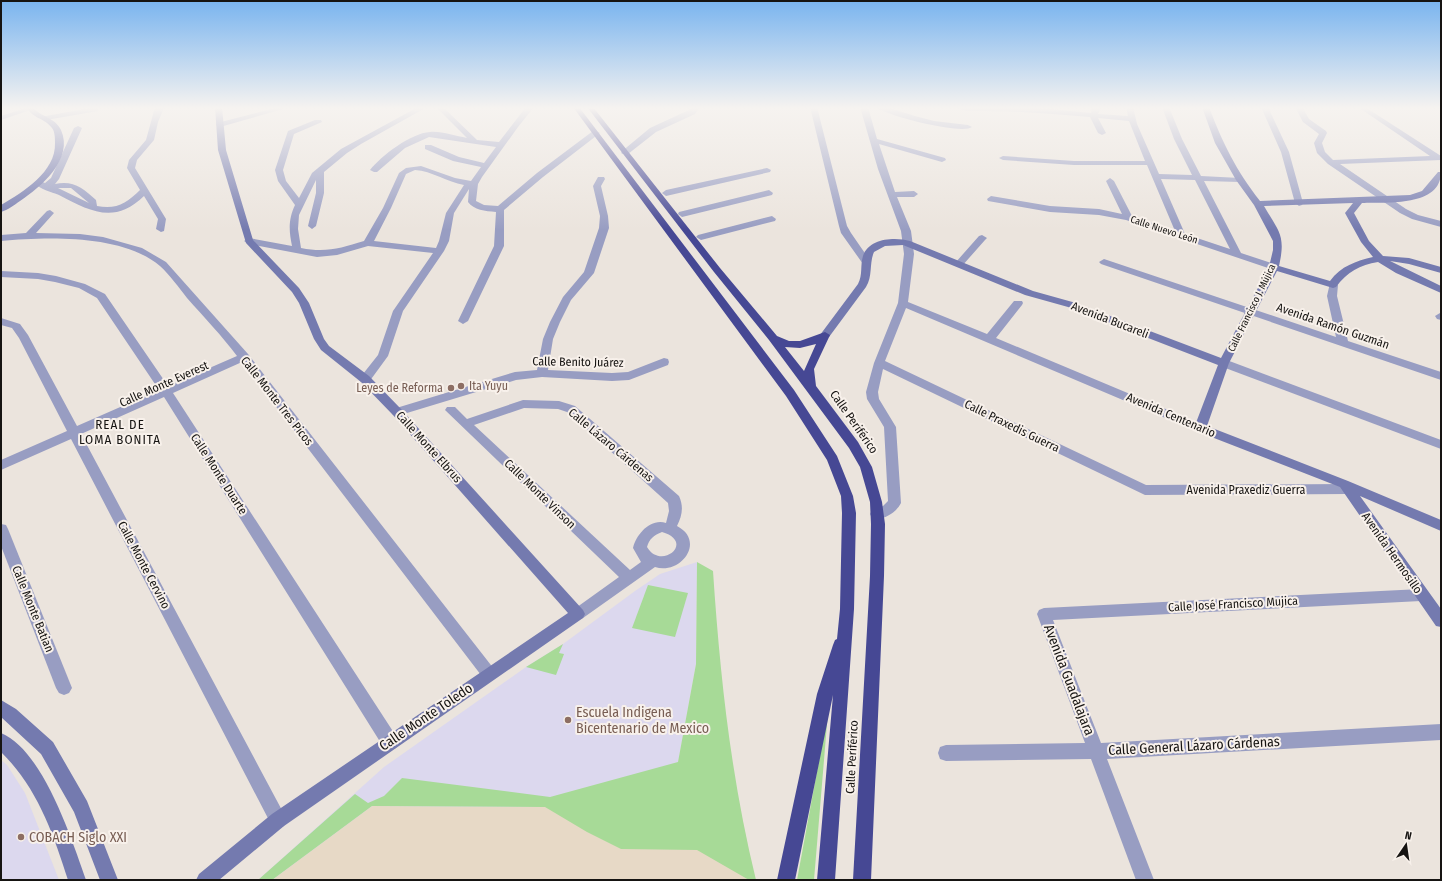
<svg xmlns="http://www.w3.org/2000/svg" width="1442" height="881" viewBox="0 0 1442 881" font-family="'Fira Sans Condensed',sans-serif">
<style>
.industrial{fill:#e7d9c6}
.education{fill:#dcd8ee}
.green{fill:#a7da97}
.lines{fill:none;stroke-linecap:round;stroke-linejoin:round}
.street{fill:#989dc2;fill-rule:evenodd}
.secondary{fill:#747aaf;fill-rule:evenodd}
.highway{fill:#464894;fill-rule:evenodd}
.education-dot{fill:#8d6e63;stroke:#f8f1eb;stroke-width:1.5}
.labels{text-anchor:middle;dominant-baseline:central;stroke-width:4;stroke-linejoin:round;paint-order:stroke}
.far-street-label{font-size:10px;fill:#161412;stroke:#f8f1eb}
.street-label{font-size:12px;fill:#161412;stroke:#f8f1eb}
.education-label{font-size:12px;fill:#785e54;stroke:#f8f1eb;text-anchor:start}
.neighbourhood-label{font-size:13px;letter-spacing:1px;fill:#161412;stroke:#f8f1eb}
.near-street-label{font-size:14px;fill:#161412;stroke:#f8f1eb}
.near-education-label{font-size:14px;fill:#785e54;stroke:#f8f1eb;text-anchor:start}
</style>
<rect width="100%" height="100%" fill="#ebe4dd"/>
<polygon class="industrial" points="736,789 755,880 272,880 372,806 545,807"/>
<g class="education">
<polygon points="697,562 696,664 676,774 545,807 372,806 272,880 258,880 384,767 526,667 563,644 635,591 660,574"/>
<polygon points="1,760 7,765 25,793 59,880 1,880"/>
</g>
<g class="green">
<path d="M697 562 713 571C720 676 731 778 756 880H749L697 850 621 849 587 832 545 807 372 806 272 880H258L355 794 368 803 384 796 402 778 550 797 678 762 696 664Z"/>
<polygon points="648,585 688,593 675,637 632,628"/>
<polygon points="563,644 559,653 564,654 556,675 526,667"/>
<polygon points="828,712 814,880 797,880"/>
</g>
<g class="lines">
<g class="street">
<polygon points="29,107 39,107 1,120 1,116"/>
<polygon points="95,107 98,107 98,111 46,120 42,118 46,116"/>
<path d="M155 107H163L164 108 158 122 154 140 137 160 135 168 166 219 164 231 161 232 156 229 158 219 144 196C114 225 90 211 59 195 51 192 40 189 34 183L38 180 45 183 51 178 74 128 78 126 82 128 59 179 55 184C73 180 83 188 96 200L97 206C116 210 127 203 140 190L127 168 129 160 146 140ZM58 188H71L89 203Z"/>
<polygon points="279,107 290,107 220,127 216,125 217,123"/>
<path d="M418 107H427L361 144 347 153 324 172V193L316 226 312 229 308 226 316 193V180L299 215 298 229 301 248C326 253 341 248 364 241L383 208 399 173 406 168 421 166 455 178 471 181 481 167 453 161 425 149V145H431L459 157 484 163 496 147 429 137 405 148 377 172H374L370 170C381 156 411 133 430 132 442 131 455 136 467 138L436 107H443L477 140 499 142 526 107H534L518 127 482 177 478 184 476 201 484 205 498 206 537 173 593 131H596L600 133 543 177 504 210V246L468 321 463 324 458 321 494 246 496 212C485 211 474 210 468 202L469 189 454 213 449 241 444 251 403 311 388 356 369 382H361L359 379 378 355 393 311 433 253 368 246 337 255 317 257 249 244 244 241 249 238 292 246C289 231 288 220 295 205L278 181 275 170 288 131 315 120H321L322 122 294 134 283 170 286 181 299 198 312 173 341 149ZM415 170C432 171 447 182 464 185L446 213 439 241 436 248 374 241 391 208 406 174Z"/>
<polygon points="692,107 700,107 695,114 656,132 628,154 622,154 621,152 650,128 689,110"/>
<polygon points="810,107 817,107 847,226 851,233 871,262 869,264 863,264 841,233 839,226"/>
<path d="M860 107H868L877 139 945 158 946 160 942 162 879 144 895 192 914 191 918 194 914 197H897L911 231 914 254 908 302 987 334 1014 301H1022L1023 303 1022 305 996 338 1204 425 1206 428 1204 431 1200 432 1196 431 906 308 885 361 1146 485 1347 484 1351 486 1353 489 1351 492 1347 494 1145 495 883 369 878 392 879 399 896 427 901 503C896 513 883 521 872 518L870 514 872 510 883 506 888 501 884 427 867 399 866 392 874 363 898 303 904 254 901 231 878 169Z"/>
<path d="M876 107H886L915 116 934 121 968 125 972 127C963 135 886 116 876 107Z"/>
<path d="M956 107H1029L1091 113 1092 107H1098L1100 110 1098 114 1128 116 1126 107H1133L1137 124 1159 174 1192 175 1174 139 1162 107H1169L1182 139 1201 176 1240 178 1244 180 1240 182 1204 181 1241 253 1277 265 1279 267 1274 270 1271 269 1126 220 1099 215 1050 212 988 201 987 199 991 196 1050 206 1099 209 1122 214 1106 181 1110 178 1114 181 1132 216 1175 231 1147 165H1074L1003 160 999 158 1003 156 1074 161H1145L1129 121 1098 118 1106 133 1102 135 1098 133 1090 117C1054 114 1019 111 984 111 976 111 962 112 956 107ZM1161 179 1195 180 1230 249 1185 234Z"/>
<polygon points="1261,107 1268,107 1289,152 1303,203 1302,205 1299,206 1295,203 1281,152"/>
<polygon points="1295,107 1302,107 1309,119 1326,131 1327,133 1322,143 1325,152 1333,160 1430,156 1358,107 1365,107 1441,156 1441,160 1340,164 1406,209 1418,215 1441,221 1441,227 1412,219 1400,213 1328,164 1317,153 1314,143 1319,134 1303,122"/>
<polygon points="767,168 771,170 770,172 666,196 662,193 666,190"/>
<polygon points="598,177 604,177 605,179 601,186 608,216 609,228 594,273 571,300 560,322 553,339 548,370 612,373 628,372 664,358 668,359 669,362 668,365 629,380 612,381 542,377 516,380 397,416 393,415 391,412 393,409 515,372 537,370 543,339 550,322 563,297 584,272 599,228 600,216 593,186"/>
<polygon points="769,190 773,193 772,195 682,217 678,214 679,212"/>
<path d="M50 210 54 213 36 233 80 234 103 237 142 248 166 262 248 354 494 669 497 674 494 679 489 681 484 679 242 362 173 393 396 736 398 742 396 748 390 750 384 748 164 397 81 434 284 814 287 820 284 826 278 829 272 826 71 439 1 470V460L67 431 19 338 12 328 1 325V318L20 324 28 335 77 426 159 390 97 298 79 288 55 282 38 279 1 277V271L38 273 56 276 85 284 105 294 168 386 237 356C222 336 204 317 187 298 179 288 170 275 160 266 122 234 47 237 1 241V235L26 233 47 211Z"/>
<polygon points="772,216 776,219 775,221 701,240 696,237 698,235"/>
<polygon points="982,235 987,238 985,240 962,266 956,266 954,264 956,262 979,236"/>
<polygon points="1104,259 1336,337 1327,296 1330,283 1336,283 1338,285 1337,296 1348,341 1441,372 1441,380 1101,264 1099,262"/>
<polygon points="1440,313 1441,313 1441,320 1437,319 1435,316"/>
<polygon points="1224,359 1441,440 1441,449 1220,366 1219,363 1220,360"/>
<path d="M523 400 559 401 575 406 679 496C684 507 682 516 677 526 706 541 681 575 655 567L583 618 578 620 573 618 571 614 573 610 619 577 445 410 447 407H455L467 419ZM524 408 558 409 567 412 668 503 669 511 666 523C650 518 636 535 633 548L641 562 630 570 474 425ZM662 532C696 542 661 571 647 547 649 539 654 535 662 532Z"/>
<polygon points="1,524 6,525 8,529 72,688 69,693 64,695 59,693 56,688 1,546"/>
<polygon points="1421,589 1426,591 1428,595 1426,599 1421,601 1053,620 1101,743 1441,724 1441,740 1107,759 1154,880 1136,880 1091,759 946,761 940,759 938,753 940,747 946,745 1085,743 1037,614 1039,610 1044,608"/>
</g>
<g class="secondary">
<path d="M27 107H33C40 117 55 117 61 130 74 159 41 187 20 201 14 205 8 210 1 212V205C23 192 56 172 55 143 55 138 55 132 52 128 45 118 31 118 27 107Z"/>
<polygon points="215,107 222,107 226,150 253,240 299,288 309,303 324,339 329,346 369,376 401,409 583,610 585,614 583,618 284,826 219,880 196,880 199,874 272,814 568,613 393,415 361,382 321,350 314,339 299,303 292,292 246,243 218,150"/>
<path d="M1202 107H1209C1223 144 1236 170 1260 201L1410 195 1422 191 1438 172H1441C1441 207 1387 202 1362 203L1354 213 1369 241 1383 256 1409 258 1441 267V273L1409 264 1390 261 1441 286V293L1396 273 1378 262C1360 265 1347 272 1336 287L1333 288 1277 271 1229 363 1207 426 1348 481 1441 520V531L1360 496 1441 609V627L1436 626 1340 487 1196 431 1194 428 1218 365 1068 307 1025 295 903 245 885 246 874 252C869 263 873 276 866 287L829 337H821L820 335 858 284C863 275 860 265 863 256 869 238 895 237 910 241L1033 291 1076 303 1221 358 1269 267 1273 250V241L1254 205 1236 180 1215 143ZM1353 203 1345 213 1361 242 1373 257C1356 261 1341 266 1330 281L1279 266C1286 235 1279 232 1264 206Z"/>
<polygon points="1,700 16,709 53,742 87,801 118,880 100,880 74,812 41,754 1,717"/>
<path d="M1 733C43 750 72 840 86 880H68C53 833 37 787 1 752Z"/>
</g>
<g class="highway">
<polygon points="573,107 579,107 794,390 837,456 853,496 856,513 854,609 835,880 817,880 833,695 795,880 777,880 817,694 833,645 835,640 837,639 840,609 842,513 841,496 827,460 786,396"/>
<path d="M587 107H593L720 268 777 336 789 341H800L825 332 830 335 814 369 816 386 858 442 872 467 882 502 885 524 884 576 871 880H853L870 576 871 524 870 502 860 467 849 448 769 340 714 272ZM816 344 804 371 785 347 800 348Z"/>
</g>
</g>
<linearGradient id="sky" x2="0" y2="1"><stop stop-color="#79b4ef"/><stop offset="0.47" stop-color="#f6f3f0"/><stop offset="1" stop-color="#f6f3f0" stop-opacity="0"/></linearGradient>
<rect width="1442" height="230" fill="url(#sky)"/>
<g class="education-dot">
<circle cx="461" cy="386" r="4"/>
<circle cx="451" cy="388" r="4"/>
<circle cx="568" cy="720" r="4"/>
<circle cx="21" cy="837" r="4"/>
</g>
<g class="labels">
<g class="far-street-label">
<text transform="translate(1164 230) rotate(18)">Calle Nuevo León</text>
<text transform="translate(1252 308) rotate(-64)">Calle Francisco J. Mújica</text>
</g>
<g class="street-label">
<text transform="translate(1110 320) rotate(21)">Avenida Bucareli</text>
<text transform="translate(1333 326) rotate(19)">Avenida Ramón Guzmán</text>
<text transform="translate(578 362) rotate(1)">Calle Benito Juárez</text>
<text transform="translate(164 384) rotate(-24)">Calle Monte Everest</text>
<text transform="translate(277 401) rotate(52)">Calle Monte Tres Picos</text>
<text transform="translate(1171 415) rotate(23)">Avenida Centenario</text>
<text transform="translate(854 422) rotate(55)">Calle Periférico</text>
<text transform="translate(1012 426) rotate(26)">Calle Praxedis Guerra</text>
<text transform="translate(611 445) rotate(40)">Calle Lázaro Cárdenas</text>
<text transform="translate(429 447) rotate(48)">Calle Monte Elbrus</text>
<text transform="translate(219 474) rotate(57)">Calle Monte Duarte</text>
<text x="1246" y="490">Avenida Praxediz Guerra</text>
<text transform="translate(540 494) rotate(44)">Calle Monte Vinson</text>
<text transform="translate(1392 553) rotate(55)">Avenida Hermosillo</text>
<text transform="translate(144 565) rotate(62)">Calle Monte Cervino</text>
<text transform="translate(1233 604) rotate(-3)">Calle José Francisco Mujica</text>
<text transform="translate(33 609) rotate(68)">Calle Monte Batian</text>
<text transform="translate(852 757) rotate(-87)">Calle Periférico</text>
</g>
<g class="education-label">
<text x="469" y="386">Ita Yuyu</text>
<text x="443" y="388" text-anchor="end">Leyes de Reforma</text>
</g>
<g class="neighbourhood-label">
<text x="120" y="424">REAL DE<tspan x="120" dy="15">LOMA BONITA</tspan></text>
</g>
<g class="near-street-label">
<text transform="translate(1069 680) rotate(69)">Avenida Guadalajara</text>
<text transform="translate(426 717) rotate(-34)">Calle Monte Toledo</text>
<text transform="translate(1194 746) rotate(-3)">Calle General Lázaro Cárdenas</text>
</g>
<g class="near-education-label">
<text x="576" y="712">Escuela Indigena<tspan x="576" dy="16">Bicentenario de Mexico</tspan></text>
<text x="29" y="837">COBACH Siglo XXI</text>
</g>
</g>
<rect width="1442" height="881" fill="none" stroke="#161412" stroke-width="4"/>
<g transform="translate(1406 845) rotate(13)" stroke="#f8f1eb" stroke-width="3" paint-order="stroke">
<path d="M0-3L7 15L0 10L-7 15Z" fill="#161412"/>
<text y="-6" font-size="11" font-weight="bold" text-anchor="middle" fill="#161412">N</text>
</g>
</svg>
